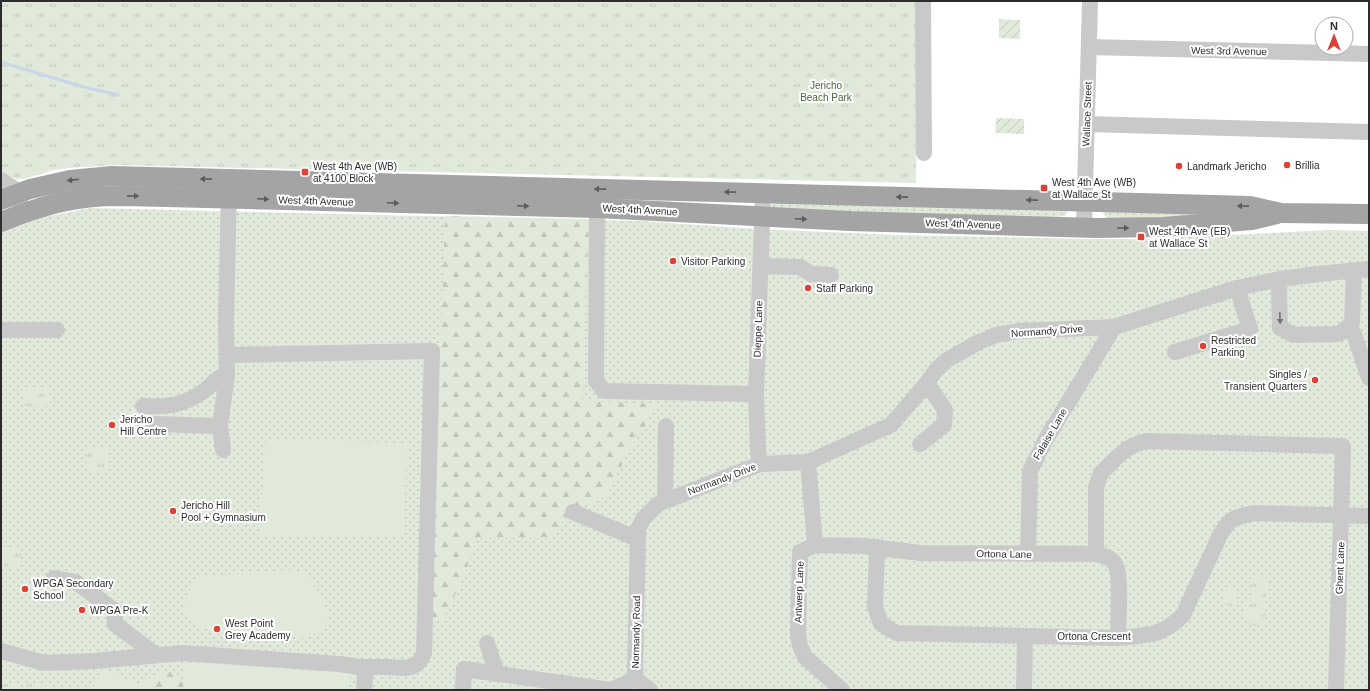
<svg xmlns="http://www.w3.org/2000/svg" width="1370" height="691" viewBox="0 0 1370 691" font-family="Helvetica,sans-serif">
<style>
.grass{fill:url(#grass-dots)}
.forest{fill:url(#forest-firs)}
.park{fill:url(#park-tufts)}
.garden{fill:url(#garden-furrows)}
.pitch{fill:#e0e9da}
.lines{fill:none;stroke-linecap:round;stroke-linejoin:round}
.stream{stroke:#c7d7e9;stroke-width:3}
.minor{stroke:#c9c9c9;stroke-width:16}
.major{stroke:#a4a4a4;stroke-width:20}
.oneway{fill:#5c5c5c}
.oneway2{fill:#737373}
.poi-dot{fill:#dc4236;stroke:#fff;stroke-width:1.5}
.labels{text-anchor:middle;dominant-baseline:central;stroke-width:4;stroke-linejoin:round;paint-order:stroke}
.street-label{font-size:10px;fill:#2c2c2c;stroke:#fff}
.park-label{font-size:10px;fill:#4a653c;stroke:#fff}
.poi-label{font-size:10px;fill:#2c2c2c;stroke:#fff;text-anchor:start}
</style>
<defs>
<pattern id="grass-dots" width="8" height="8" patternUnits="userSpaceOnUse"><rect width="8" height="8" fill="#e0e9da"/><path d="M2 2h.1M6 6h.1" fill="none" stroke="#c0c8bb" stroke-width="1.8" stroke-linecap="round"/></pattern>
<pattern id="forest-firs" width="22" height="20" patternUnits="userSpaceOnUse"><rect width="22" height="20" fill="#e0e9da"/><path d="M5 1l3.5 6h-7zM16 11l3.5 6h-7z" fill="#c0c8bb"/></pattern>
<pattern id="park-tufts" width="24" height="20" patternUnits="userSpaceOnUse"><rect width="24" height="20" fill="#e0e9da"/><path d="M3 7l-1-3M5 7V3M7 7l1-3M15 17l-1-3M17 17v-4M19 17l1-3" fill="none" stroke="#c0c8bb"/></pattern>
<pattern id="garden-furrows" width="10" height="10" patternUnits="userSpaceOnUse"><rect width="10" height="10" fill="#e0e9da"/><path d="M-1 1l2-2M0 10L10 0M9 11l2-2" fill="none" stroke="#c0c8bb"/></pattern>
</defs>
<rect width="100%" height="100%" fill="#fff"/>
<g class="grass">
<polygon points="776,201 1068,210 1065,216 1042,218 770,208 771,205"/>
<polygon points="90,208 640,221 756,229 898,235 1085,239 1149,239 1330,230 1369,231 1369,690 1,690 1,232 44,217"/>
<polygon points="1102,211 1248,211 1173,219 1108,218 1104,215"/>
</g>
<g class="forest">
<polygon points="445,216 589,219 582,401 658,404 627,454 607,496 572,511 548,538 477,538 464,577 443,619 432,619"/>
<polygon points="171,669 183,679 183,690 146,690 146,688 140,685 157,673"/>
</g>
<g class="park">
<polygon points="1,1 918,1 916,183 116,165 69,168 54,170 24,179 17,179 1,172"/>
<polygon points="22,389 50,389 50,406 23,406"/>
<polygon points="85,448 108,449 108,473 89,472 85,460"/>
<polygon points="1,546 22,549 19,568 1,565"/>
<polygon points="1252,577 1268,578 1264,626 1251,625 1245,620 1246,602 1251,595"/>
<polygon points="1230,587 1234,588 1237,592 1236,606 1223,605 1224,591"/>
<polygon points="1,682 19,686 18,690 1,690"/>
<polygon points="29,683 61,688 60,690 21,690"/>
</g>
<g class="garden">
<polygon points="999,19 1020,20 1020,39 999,38"/>
<polygon points="996,118 1024,119 1024,134 995,133"/>
</g>
<g class="pitch">
<polygon points="266,439 407,443 404,536 259,535"/>
<polygon points="290,570 305,574 317,590 327,611 327,622 318,633 302,638 218,632 196,626 185,611 185,603 192,584 202,576"/>
<polygon points="184,663 350,673 349,690 183,690"/>
<polygon points="103,668 146,688 146,690 92,690"/>
</g>
<g class="lines">
<polyline class="stream" points="1,62 80,86 118,95"/>
<g class="minor">
<polyline points="923,1 924,153"/>
<polyline points="1089,47 1369,54"/>
<polyline points="1087,124 1369,132"/>
<polyline points="1,180 19,192 20,202"/>
<polyline points="597,208 596,381 604,391 756,394"/>
<polyline points="1084,227 1090,1"/>
<polyline points="761,266 800,267 811,274 831,275"/>
<polyline points="1280,279 1279,291 1280,328 1294,335 1339,334 1352,323 1354,270"/>
<polyline points="1,330 57,330"/>
<polyline points="1354,334 1369,378"/>
<polyline points="1175,352 1250,329 1237,288"/>
<path d="M143 406C169 407 182 406 204 391 215 383 213 379 227 375"/>
<polyline points="155,424 220,426"/>
<polyline points="920,444 944,425 945,410 927,383"/>
<polyline points="223,450 220,426 227,375 226,325 229,187"/>
<polyline points="808,462 815,545"/>
<polyline points="760,464 758,450 756,394 763,193"/>
<polyline points="665,501 666,426"/>
<polyline points="573,512 638,539"/>
<path d="M877 547 875 607 881 624 897 633 1118 638C1147 635 1161 637 1183 615L1220 535C1230 517 1236 517 1255 513L1369 516"/>
<polyline points="1028,554 1030,471 1046,439 1114,327"/>
<path d="M1096 554V487L1101 473C1116 459 1126 444 1148 441L1343 446 1336 690"/>
<polyline points="54,578 76,582 115,611 115,624 156,655"/>
<polyline points="487,643 497,674"/>
<polyline points="1,651 44,663 94,661 182,653 339,664 361,667 388,667 405,668 411,667 415,665 420,661 424,653 432,351 227,355"/>
<polyline points="361,667 365,675 364,690"/>
<polyline points="635,679 638,529 643,519 658,504 760,464 808,462 891,425 927,383 936,370 947,360 977,343 996,335 1019,331 1114,327 1237,288 1280,279 1318,274 1369,269"/>
<polyline points="635,679 650,690"/>
<polyline points="463,690 464,669 611,690 635,679"/>
<path d="M842 690 805 657 800 646 798 634 800 552 815 545 863 546 921 553 1096 554C1103 556 1111 557 1115 564 1122 575 1118 622 1118 638"/>
<polyline points="1024,690 1025,636"/>
</g>
<g class="major">
<polyline points="1,200 30,189 70,180 112,176 1250,206 1281,213 1369,214"/>
<path d="M1 222C30 210 63 199 95 197 105 196 116 196 126 196L597 208 850 221 1096 228 1163 227 1252 220 1277 214"/>
</g>
</g>
<defs><path id="oneway-solid" d="M-6-.8H1V-3.2L6.5 0L1 3.2V.8H-6Z"/></defs>
<g class="oneway">
<use href="#oneway-solid" transform="translate(206 179) rotate(-179)"/>
<use href="#oneway-solid" transform="translate(73 180) rotate(173)"/>
<use href="#oneway-solid" transform="translate(600 189) rotate(-179)"/>
<use href="#oneway-solid" transform="translate(730 192) rotate(-179)"/>
<use href="#oneway-solid" transform="translate(133 196) rotate(1)"/>
<use href="#oneway-solid" transform="translate(902 197) rotate(-179)"/>
<use href="#oneway-solid" transform="translate(263 199) rotate(2)"/>
<use href="#oneway-solid" transform="translate(1032 200) rotate(-179)"/>
<use href="#oneway-solid" transform="translate(393 203) rotate(2)"/>
<use href="#oneway-solid" transform="translate(523 206) rotate(2)"/>
<use href="#oneway-solid" transform="translate(1243 206) rotate(-179)"/>
<use href="#oneway-solid" transform="translate(801 219) rotate(3)"/>
<use href="#oneway-solid" transform="translate(1123 228)"/>
</g>
<use class="oneway2" href="#oneway-solid" transform="translate(1280 318) rotate(88)"/>
<g class="poi-dot">
<circle cx="1287" cy="165" r="4"/>
<circle cx="1179" cy="166" r="4"/>
<rect x="301" y="168" width="8" height="8" rx="2"/>
<rect x="1040" y="184" width="8" height="8" rx="2"/>
<rect x="1137" y="233" width="8" height="8" rx="2"/>
<circle cx="673" cy="261" r="4"/>
<circle cx="808" cy="288" r="4"/>
<circle cx="1203" cy="346" r="4"/>
<circle cx="1315" cy="380" r="4"/>
<circle cx="112" cy="425" r="4"/>
<circle cx="173" cy="511" r="4"/>
<circle cx="25" cy="589" r="4"/>
<circle cx="82" cy="610" r="4"/>
<circle cx="217" cy="629" r="4"/>
</g>
<g class="labels">
<g class="street-label">
<text transform="translate(1229 51) rotate(1)">West 3rd Avenue</text>
<text transform="translate(1087 114) rotate(-88)">Wallace Street</text>
<text transform="translate(316 201) rotate(2)">West 4th Avenue</text>
<text transform="translate(640 210) rotate(3)">West 4th Avenue</text>
<text transform="translate(963 224) rotate(2)">West 4th Avenue</text>
<text transform="translate(758 329) rotate(-88)">Dieppe Lane</text>
<text transform="translate(1047 331) rotate(-4)">Normandy Drive</text>
<text transform="translate(1050 434) rotate(-60)">Falaise Lane</text>
<text transform="translate(722 479) rotate(-21)">Normandy Drive</text>
<text transform="translate(1004 554) rotate(1)">Ortona Lane</text>
<text transform="translate(1340 568) rotate(-88)">Ghent Lane</text>
<text transform="translate(799 592) rotate(-88)">Antwerp Lane</text>
<text transform="translate(636 632) rotate(-89)">Normandy Road</text>
<text x="1094" y="636">Ortona Crescent</text>
</g>
<g class="park-label">
<text x="826" y="85">Jericho<tspan x="826" dy="12">Beach Park</tspan></text>
</g>
<g class="poi-label">
<text x="1295" y="165">Brillia</text>
<text x="313" y="166">West 4th Ave (WB)<tspan x="313" dy="12">at 4100 Block</tspan></text>
<text x="1187" y="166">Landmark Jericho</text>
<text x="1052" y="182">West 4th Ave (WB)<tspan x="1052" dy="12">at Wallace St</tspan></text>
<text x="1149" y="231">West 4th Ave (EB)<tspan x="1149" dy="12">at Wallace St</tspan></text>
<text x="681" y="261">Visitor Parking</text>
<text x="816" y="288">Staff Parking</text>
<text x="1211" y="340">Restricted<tspan x="1211" dy="12">Parking</tspan></text>
<text x="1307" y="374" text-anchor="end">Singles /<tspan x="1307" dy="12">Transient Quarters</tspan></text>
<text x="120" y="419">Jericho<tspan x="120" dy="12">Hill Centre</tspan></text>
<text x="181" y="505">Jericho Hill<tspan x="181" dy="12">Pool + Gymnasium</tspan></text>
<text x="33" y="583">WPGA Secondary<tspan x="33" dy="12">School</tspan></text>
<text x="90" y="610">WPGA Pre-K</text>
<text x="225" y="623">West Point<tspan x="225" dy="12">Grey Academy</tspan></text>
</g>
</g>
<rect width="1370" height="691" fill="none" stroke="#2c2c2c" stroke-width="4"/>
<g transform="translate(1334 36)"><circle r="19" fill="#ffffff" stroke="#ababab"/>
<path d="M0-3L7 15L0 10L-7 15Z" fill="#dc4236"/>
<text y="-6" font-size="11" font-weight="bold" text-anchor="middle" fill="#2c2c2c">N</text>
</g>
</svg>
